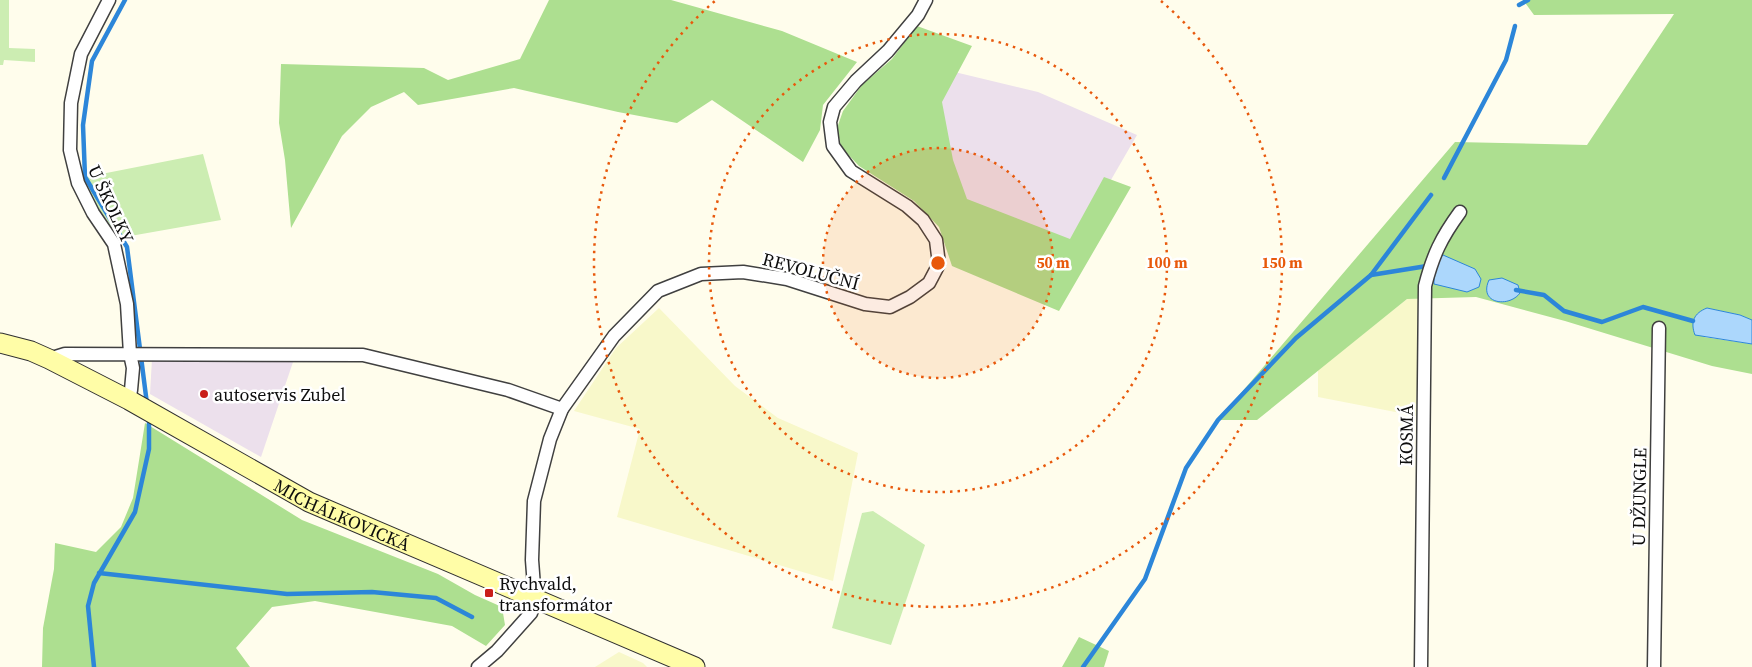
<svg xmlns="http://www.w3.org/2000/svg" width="1752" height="667" viewBox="0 0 1752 667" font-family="'Source Serif 4',serif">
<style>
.industrial{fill:#ece0ec}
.farmland{fill:#f8f8ca}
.green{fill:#ccedb2}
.forest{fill:#addf90}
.water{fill:#acd7fc;stroke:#2c86d9}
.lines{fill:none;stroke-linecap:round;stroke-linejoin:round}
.stream{stroke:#2c86d9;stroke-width:4.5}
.street-casing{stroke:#404040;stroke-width:15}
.secondary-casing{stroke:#2f2f2f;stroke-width:21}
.street{stroke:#fff;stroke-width:12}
.secondary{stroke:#fffda7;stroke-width:19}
.ring{fill:none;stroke:#e8590c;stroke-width:2.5;stroke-dasharray:2.5 5}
.poi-dot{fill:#c91e18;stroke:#fff;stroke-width:2}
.labels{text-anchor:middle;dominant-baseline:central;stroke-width:5;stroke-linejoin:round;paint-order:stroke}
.street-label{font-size:18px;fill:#0d0d0d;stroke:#fff}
.poi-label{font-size:18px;fill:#0d0d0d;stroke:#fff;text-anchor:start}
.centre{fill:#e8590c;stroke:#fff;stroke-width:2.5}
.ring-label{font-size:15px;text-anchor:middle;font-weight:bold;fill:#e8590c;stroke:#fff;stroke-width:5;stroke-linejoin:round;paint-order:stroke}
</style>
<rect width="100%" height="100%" fill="#fffdec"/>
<g class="industrial">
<polygon points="938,68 1038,92 1137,135 1068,254 958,246"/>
<polygon points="152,359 293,362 261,457 150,394"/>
</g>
<g class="farmland">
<polygon points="1420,298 1416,416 1318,397 1318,370 1407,299"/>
<polygon points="659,308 735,386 778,418 858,453 833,581 617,517 640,429 574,411 616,348"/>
<polygon points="619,652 643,663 647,667 595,667"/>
</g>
<g class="green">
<polygon points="0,0 9,0 9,48 35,49 35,62 4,60 3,65 0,65"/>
<polygon points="203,154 221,220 119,238 95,203 81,178"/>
<polygon points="873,511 925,545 891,645 832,628 862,513"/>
</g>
<g class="forest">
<polygon points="549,0 671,0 782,31 857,62 823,105 820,130 803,162 712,100 677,123 618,112 514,88 418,105 404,92 371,107 342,136 291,228 285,160 279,123 281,64 424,68 448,80 520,59"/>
<polygon points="1523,0 1752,0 1752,320 1740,315 1707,308 1704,337 1752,344 1752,374 1712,366 1565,321 1476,297 1407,299 1257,420 1218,420 1455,142 1587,145 1674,14 1534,15"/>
<polygon points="917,26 972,46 942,102 953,160 967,199 1070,239 1104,177 1131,187 1059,311 952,266 939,227 914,201 859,166 841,147 837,128 843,111 862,85 892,59"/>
<polygon points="145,423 302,520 438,574 475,595 502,607 505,625 486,646 452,626 315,601 272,607 236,648 250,667 42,667 43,628 54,569 55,543 96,552 121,527 133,498"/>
<polygon points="1079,637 1109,651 1104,667 1062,667"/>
</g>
<g class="water">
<path d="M1443 255 1475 269 1481 279 1479 287 1467 292 1434 284C1434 273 1433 261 1443 255Z"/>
<path d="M1502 278 1518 285 1520 293C1509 308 1478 304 1489 280Z"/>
<path d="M1707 308 1740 315 1752 320V344L1695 335C1690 322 1694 313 1707 308Z"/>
</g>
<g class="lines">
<g class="stream">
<polyline points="125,0 92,61 83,125 85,177 127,247 147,404"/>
<polyline points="1519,5 1528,0"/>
<polyline points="1444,178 1506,60 1515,26"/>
<polyline points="1371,275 1427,266"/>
<polyline points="1516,290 1544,295 1564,311 1602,322 1643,307 1693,321"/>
<polyline points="99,573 287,594 372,592 436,598 472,617"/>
<polyline points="94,667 88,606 94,583 135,512 149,449 149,417"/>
<polyline points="1083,667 1145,579 1186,468 1218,420 1296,338 1371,275 1431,195"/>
</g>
<g class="street-casing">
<g id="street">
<polyline points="109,0 81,54 71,103 70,150 78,183 93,213 114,244 127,304 130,354 133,368 131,390 129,400"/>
<polyline points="49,359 65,354 363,355 508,390 562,409"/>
<polyline points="478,667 497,651 531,613 535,600 532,560 534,501 550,439 562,409 614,336 658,291 701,274 743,272 787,279 865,304 890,307 910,297 929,283 939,264 936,240 923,220 907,206 851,171 833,146 830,122 834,107 856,81 888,51 918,15 926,0"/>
<path d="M1421 667 1425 286C1433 255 1441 238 1460 212"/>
<polyline points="1654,667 1659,328"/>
</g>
</g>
<g class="secondary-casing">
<g id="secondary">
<path id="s1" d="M0 343 31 351 49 359 129 400 309 502 695 667"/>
</g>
</g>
<use href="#street" class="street"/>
<use href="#secondary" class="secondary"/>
</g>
<circle cx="938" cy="263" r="115" fill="#e8590c" fill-opacity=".12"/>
<g class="ring">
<circle cx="938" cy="263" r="115"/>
<circle cx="938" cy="263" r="229"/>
<path d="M1161 1A344 344 0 1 1 715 1"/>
</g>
<g class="poi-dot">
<circle cx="204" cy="394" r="5"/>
<rect x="484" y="588" width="10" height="10" rx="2.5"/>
</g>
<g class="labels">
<g class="street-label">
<text transform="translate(111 204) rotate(65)">U ŠKOLKY</text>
<text transform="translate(811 271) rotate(15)">REVOLUČNÍ</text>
<text transform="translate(1406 435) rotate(-89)">KOSMÁ</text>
<text transform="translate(1639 497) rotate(-89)">U DŽUNGLE</text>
<text stroke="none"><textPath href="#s1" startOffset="384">MICHÁLKOVICKÁ</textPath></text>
</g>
<g class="poi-label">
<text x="214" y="394">autoservis Zubel</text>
<text x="499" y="583">Rychvald,<tspan x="499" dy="21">transformátor</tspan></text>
</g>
</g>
<circle cx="938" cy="263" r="8" class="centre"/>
<g class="ring-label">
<text x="1053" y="268">50 m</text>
<text x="1167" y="268">100 m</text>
<text x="1282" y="268">150 m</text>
</g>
</svg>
